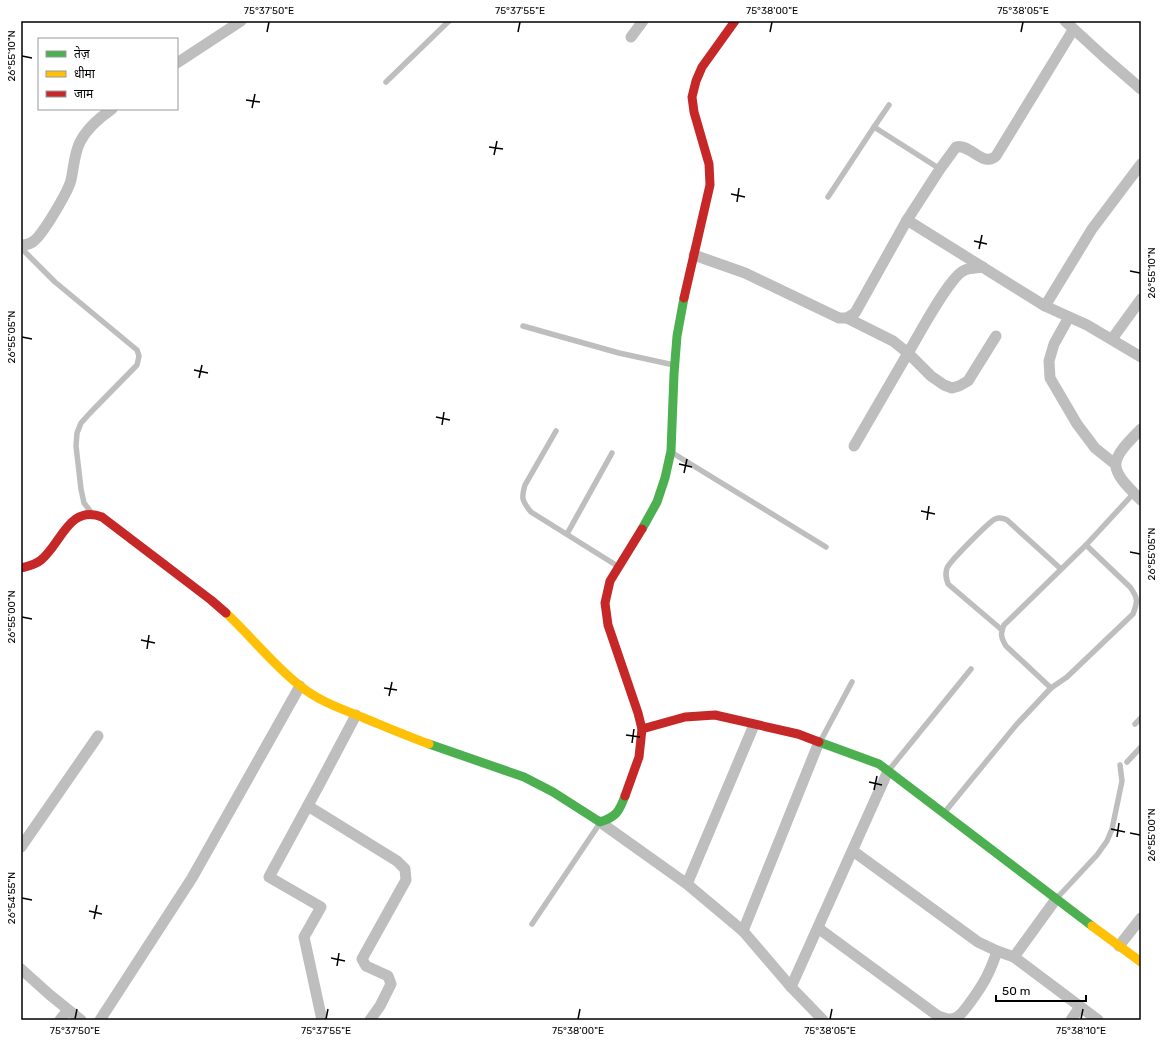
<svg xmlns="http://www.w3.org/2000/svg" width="1162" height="1041" viewBox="0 0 1162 1041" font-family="Rubik,'Noto Sans Devanagari',sans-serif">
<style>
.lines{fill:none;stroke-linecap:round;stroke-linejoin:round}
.lane{stroke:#bebebe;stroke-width:5.5}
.street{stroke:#bebebe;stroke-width:11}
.fast{stroke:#4caf50;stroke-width:9}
.slow{stroke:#ffc107;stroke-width:9}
.jam{stroke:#c62828;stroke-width:9}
.ticks{fill:none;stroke:#000;stroke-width:1.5}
.neatline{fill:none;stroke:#000;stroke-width:1.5}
.ticks-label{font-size:10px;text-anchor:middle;fill:#000}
</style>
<rect width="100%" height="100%" fill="#fff"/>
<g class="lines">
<g class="lane">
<polyline points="386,82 449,21"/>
<polyline points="874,127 889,105"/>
<polyline points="828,197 874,127 940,169"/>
<polyline points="21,248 55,282 137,350 139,356 137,365 90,413 81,423 77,433 76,446 81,489 84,503 91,512"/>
<polyline points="523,326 619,353 674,365"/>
<path d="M556 431 525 485C521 498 522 501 531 512L619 567"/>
<polyline points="671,452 826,547"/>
<polyline points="567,534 612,453"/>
<path d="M1002 630 948 584C946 578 945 574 947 568 950 561 989 522 995 519 1000 517 1003 518 1007 520L1061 569"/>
<path d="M1051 688 1006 646C1001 638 1000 633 1004 625L1086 545 1134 493"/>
<polyline points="1135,724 1141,718"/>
<polyline points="820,742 852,682"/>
<polyline points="1127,762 1141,747"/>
<polyline points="889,770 971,669"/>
<path d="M944 813 1017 724 1051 688 1067 677 1133 614C1138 601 1138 598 1130 587L1086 545"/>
<polyline points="1056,899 1097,855 1107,841 1112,829 1122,781 1120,765"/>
<polyline points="532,924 600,823"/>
</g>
<g class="street">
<polyline points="1065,21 1103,56 1141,89"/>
<polyline points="631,37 643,21"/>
<polyline points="177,63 241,21"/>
<path d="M907 220 940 169 956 147C970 143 983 168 996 156L1073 30"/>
<path d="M21 245C26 245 31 244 35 240 44 232 68 192 71 180 74 167 74 154 80 142 87 128 99 118 112 109"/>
<polyline points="694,255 745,273 839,318 847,318 855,313 907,220 1045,306 1087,325 1141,357"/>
<polyline points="1045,306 1092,229 1141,164"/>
<polyline points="1069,317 1054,344 1049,361 1050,378 1077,424 1095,448 1115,464"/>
<path d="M847 318 893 341 908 353C918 337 950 275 965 270 970 268 978 268 983 267"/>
<polyline points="1112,339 1141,299"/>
<path d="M1141 429C1108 462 1107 467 1141 500"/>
<polyline points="854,446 908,353 931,376 944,385 952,388 959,386 968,381 996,336"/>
<polyline points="308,806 397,861 405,869 406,880 362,959 366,966 388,976 391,984 380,1006 370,1020"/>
<polyline points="600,822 687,884 743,931 791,987 823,1020"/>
<polyline points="21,847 98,736"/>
<polyline points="853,851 978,942 997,951 1014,957"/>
<polyline points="687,884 754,725"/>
<polyline points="1056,899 1014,957 1098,1020"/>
<path d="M818 928 938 1016C944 1018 950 1021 957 1017 961 1015 966 1008 969 1004 983 985 990 973 997 951"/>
<polyline points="743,931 819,742"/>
<polyline points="1119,946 1141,918"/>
<polyline points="21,969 50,995 81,1020"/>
<polyline points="791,987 888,771"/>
<polyline points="60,1020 68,1010"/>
<polyline points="100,1020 192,878 300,686"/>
<polyline points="322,1020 304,937 321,907 269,877 319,785 356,715"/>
<polyline points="1071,1020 1080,1007"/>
</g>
<g class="fast">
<polyline points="642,529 657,502 665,478 671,451 674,374 677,336 684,298"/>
<polyline points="819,742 879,764 1092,926"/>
<path d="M429 744 524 777 553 792 600 822C616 817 619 812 625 796"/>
</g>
<g class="slow">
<path d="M226 613C251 636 272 664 299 685 318 701 342 709 364 718 386 727 407 736 429 744"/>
<polyline points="1092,926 1141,962"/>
</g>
<g class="jam">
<polyline points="684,298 710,185 709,164 694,112 692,97 696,81 702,67 735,21"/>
<path d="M21 568C29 566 35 565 41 560 61 544 69 504 102 517L211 600 226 613"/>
<polyline points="642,729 685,717 715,715 798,734 819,742"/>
<polyline points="625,796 639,757 642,729 638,713 608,625 605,603 610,581 642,529"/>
</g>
</g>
<path class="ticks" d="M267 32 269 22M518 32 520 22M770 32 772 22M1021 32 1023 22M22 56 32 58M246 100 260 102M252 108 255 94M489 147 503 149M494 155 497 141M731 194 745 197M737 202 739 188M974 241 987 244M979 249 982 235M1130 271 1140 273M22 337 32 339M194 370 208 373M199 378 202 365M436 417 450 420M442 425 444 412M679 464 692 467M684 473 687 459M921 511 935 514M927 520 929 506M1130 552 1140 554M22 617 32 619M141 640 155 643M147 649 149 635M384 688 397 690M389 696 392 682M626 735 640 737M632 743 634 729M869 782 882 785M874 790 877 776M1111 829 1125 832M1130 833 1140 835M1117 837 1119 823M22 898 32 900M89 911 102 914M94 919 97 905M331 958 345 961M337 966 339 953M75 1019 77 1009M326 1019 328 1009M578 1019 580 1009M830 1019 832 1009M1081 1019 1083 1009"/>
<rect width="1162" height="1041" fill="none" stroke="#ffffff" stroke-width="44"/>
<rect x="38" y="38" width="140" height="72" fill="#ffffff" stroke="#999999"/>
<rect x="46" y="51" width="20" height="6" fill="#4caf50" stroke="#999999"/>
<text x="74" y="58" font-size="12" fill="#000000">तेज़</text>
<rect x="46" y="71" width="20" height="6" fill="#ffc107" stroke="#999999"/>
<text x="74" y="78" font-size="12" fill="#000000">धीमा</text>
<rect x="46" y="91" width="20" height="6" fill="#c62828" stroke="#999999"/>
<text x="74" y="98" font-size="12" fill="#000000">जाम</text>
<path d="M996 995v6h90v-6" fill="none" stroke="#000000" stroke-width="2"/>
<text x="1002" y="995" font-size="12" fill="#000000" stroke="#ffffff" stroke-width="3" paint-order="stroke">50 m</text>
<rect x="22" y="22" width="1118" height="997" class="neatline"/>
<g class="ticks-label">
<text x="269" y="14">75°37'50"E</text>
<text x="520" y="14">75°37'55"E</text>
<text x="772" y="14">75°38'00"E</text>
<text x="1023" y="14">75°38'05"E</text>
<text transform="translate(11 56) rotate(-90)" y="4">26°55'10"N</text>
<text transform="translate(1151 273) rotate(-90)" y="4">26°55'10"N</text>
<text transform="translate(11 337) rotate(-90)" y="4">26°55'05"N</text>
<text transform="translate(1151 554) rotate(-90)" y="4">26°55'05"N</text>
<text transform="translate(11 617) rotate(-90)" y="4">26°55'00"N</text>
<text transform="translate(1151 835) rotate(-90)" y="4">26°55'00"N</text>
<text transform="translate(11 898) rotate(-90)" y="4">26°54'55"N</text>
<text x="75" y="1034">75°37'50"E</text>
<text x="326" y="1034">75°37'55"E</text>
<text x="578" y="1034">75°38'00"E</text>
<text x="830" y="1034">75°38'05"E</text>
<text x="1081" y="1034">75°38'10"E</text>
</g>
</svg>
